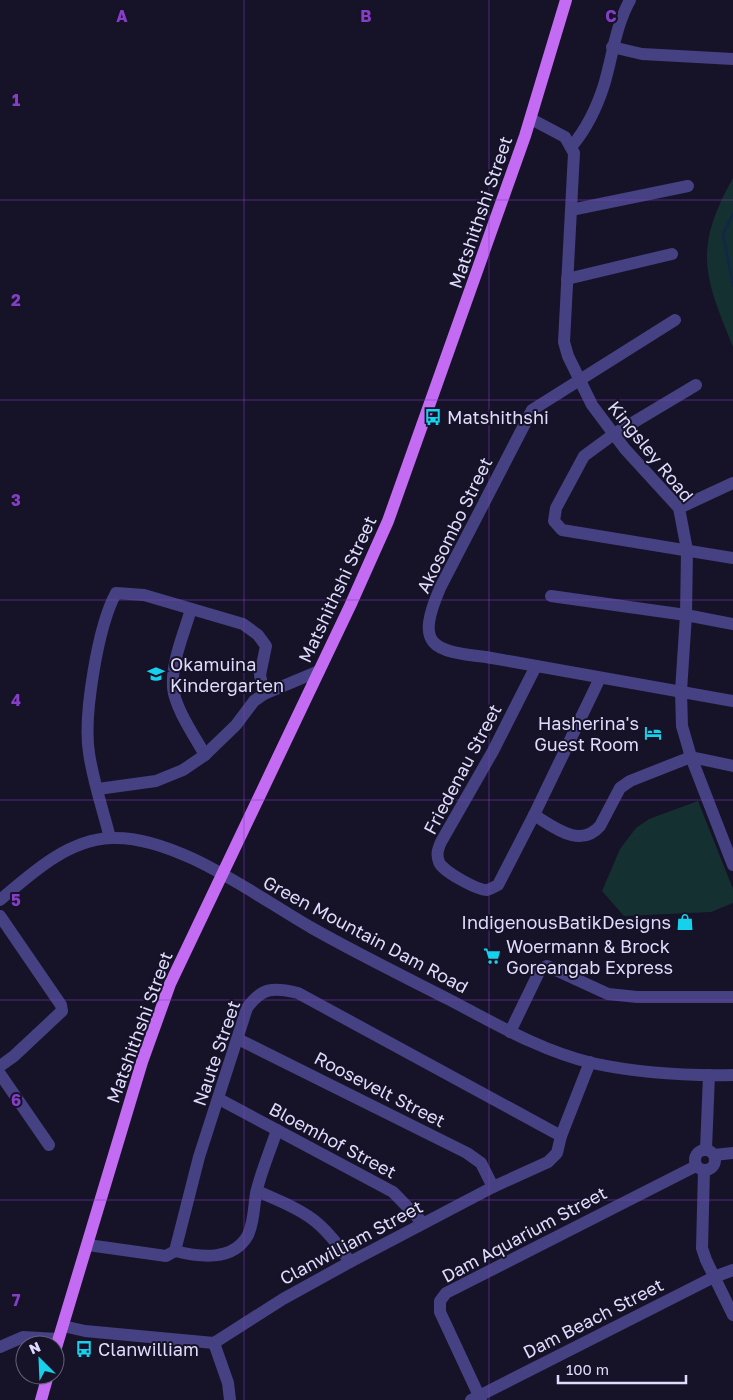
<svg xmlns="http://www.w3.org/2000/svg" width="733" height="1400" viewBox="0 0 733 1400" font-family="'Golos Text',sans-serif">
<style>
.green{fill:#153030}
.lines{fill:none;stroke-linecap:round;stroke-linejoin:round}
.stream{stroke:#13264a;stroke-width:2.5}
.minor{stroke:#454182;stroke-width:12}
.major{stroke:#c46bf3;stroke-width:12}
.grid{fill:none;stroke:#853ec5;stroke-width:1;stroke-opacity:0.55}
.labels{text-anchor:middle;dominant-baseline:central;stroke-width:4;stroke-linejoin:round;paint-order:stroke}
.street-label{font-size:18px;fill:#dfdbfc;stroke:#161227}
.poi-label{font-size:18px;fill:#dfdbfc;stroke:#161227;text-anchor:start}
.grid-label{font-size:16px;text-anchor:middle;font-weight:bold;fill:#853ec5;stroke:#161227;stroke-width:4;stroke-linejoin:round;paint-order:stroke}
</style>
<rect width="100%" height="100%" fill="#161227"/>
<g class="green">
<path d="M733 178V347C704 276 693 249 733 178Z"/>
<polygon points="698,801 733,889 733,903 711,912 624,916 602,891 620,849 636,828 649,819"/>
</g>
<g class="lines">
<polyline class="stream" points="733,214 723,234 733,286"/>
<g class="minor">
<polyline points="612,47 642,54 733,59"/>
<polyline points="531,119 565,137 574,153 564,342 568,356 592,405 625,449 679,508 687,550 686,615 681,691 682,726 691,757 733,865"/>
<path d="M572 146C587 128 597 107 604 85 613 55 615 27 630 0"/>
<polyline points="571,210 688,186"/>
<polyline points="567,279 672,254"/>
<path d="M675 320 532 410 440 588C415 646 432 651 486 657L733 701"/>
<polyline points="696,385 614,434 584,456 556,508 554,521 562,530 733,558"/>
<polyline points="679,508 733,483"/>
<polyline points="551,596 686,615 733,624"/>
<path d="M191 609C184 634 171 662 173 688 175 708 195 737 205 755"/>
<path d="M536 666 493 751 441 842C438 849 436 854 439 862 442 871 477 890 487 890 491 889 494 887 498 885L534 815 600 678"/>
<polyline points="98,789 156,781 183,770 205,755 236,725 254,701 264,694 319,671"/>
<path d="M534 815C554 827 580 849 600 826L620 788 630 781 691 757 733 766"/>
<path d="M110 838C103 810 93 781 89 753 83 716 98 626 116 593L144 595 243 624 258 635 266 646 260 675 264 694"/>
<path d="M0 900C32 873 67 840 111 838 176 835 256 896 312 928 356 953 403 976 448 999 494 1023 541 1051 592 1063 638 1073 686 1076 733 1075"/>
<polyline points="0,916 61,1005 62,1011 14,1056 0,1066"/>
<polyline points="510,1032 540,970 547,966 608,994 637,997 733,997"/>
<polyline points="238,1039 467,1153 481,1163 493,1187"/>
<polyline points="0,1074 49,1145"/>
<polyline points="219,1099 393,1192 423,1223"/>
<polyline points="706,1149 709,1075"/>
<circle cx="705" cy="1160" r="10"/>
<polyline points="714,1155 733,1153"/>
<polyline points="704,1170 702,1248 706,1260 733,1315"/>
<path d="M257 1191C305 1212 320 1217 350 1262"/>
<path d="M88 1245 166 1256 175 1251 199 1157 247 1008C262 987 274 987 298 993L561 1136"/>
<path d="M175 1251C199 1257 233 1262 248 1235 254 1222 254 1206 256 1193 261 1172 270 1151 277 1130"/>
<polyline points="63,1326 85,1331 214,1343 283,1299 350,1262 493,1187 548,1162 557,1153 561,1136 590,1062"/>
<polyline points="214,1343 228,1383 230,1400"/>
<polyline points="0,1347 23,1337 58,1339"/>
<polyline points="471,1400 714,1277 733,1270"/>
<polyline points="481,1400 440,1312 440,1301 446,1293 696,1166"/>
</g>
<g class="major">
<polyline points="55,1351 142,1062 170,984 350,606 388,521 525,136 566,0"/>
<polyline points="41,1400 48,1375"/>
</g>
</g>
<path class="grid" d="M244 0V1400M489 0V1400M0 200H733M0 400H733M0 600H733M0 800H733M0 1000H733M0 1200H733"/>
<defs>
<g id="bus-bare" transform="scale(1.35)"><path d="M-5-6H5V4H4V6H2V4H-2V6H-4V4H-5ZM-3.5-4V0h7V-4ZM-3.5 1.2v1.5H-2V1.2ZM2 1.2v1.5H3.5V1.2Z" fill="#16d1ec" stroke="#161227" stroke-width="2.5" paint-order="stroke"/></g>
<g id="school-bare" transform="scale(1.35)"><path d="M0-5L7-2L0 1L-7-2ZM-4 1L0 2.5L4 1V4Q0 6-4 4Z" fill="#16d1ec" stroke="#161227" stroke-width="2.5" paint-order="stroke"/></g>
<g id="hotel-bare" transform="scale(1.35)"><path d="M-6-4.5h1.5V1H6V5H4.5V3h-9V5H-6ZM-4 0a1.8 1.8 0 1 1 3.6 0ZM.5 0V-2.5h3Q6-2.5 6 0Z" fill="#16d1ec" stroke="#161227" stroke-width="2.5" paint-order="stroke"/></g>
<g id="shop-bare" transform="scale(1.35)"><path d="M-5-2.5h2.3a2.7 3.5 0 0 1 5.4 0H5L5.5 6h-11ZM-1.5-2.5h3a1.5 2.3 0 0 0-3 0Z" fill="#16d1ec" stroke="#161227" stroke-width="2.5" paint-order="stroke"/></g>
<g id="supermarket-bare" transform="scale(1.35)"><path d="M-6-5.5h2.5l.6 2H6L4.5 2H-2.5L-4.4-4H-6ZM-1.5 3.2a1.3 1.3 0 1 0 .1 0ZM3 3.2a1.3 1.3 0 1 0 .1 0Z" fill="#16d1ec" stroke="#161227" stroke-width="2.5" paint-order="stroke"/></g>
</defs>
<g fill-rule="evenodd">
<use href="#bus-bare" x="433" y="417"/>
<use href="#school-bare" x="156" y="674"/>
<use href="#hotel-bare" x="653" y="733"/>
<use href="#shop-bare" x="685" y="922"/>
<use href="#supermarket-bare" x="492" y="956"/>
<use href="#bus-bare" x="84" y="1349"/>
</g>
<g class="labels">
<g class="street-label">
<text transform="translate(480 212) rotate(-71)">Matshithshi Street</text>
<text transform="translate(651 451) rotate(51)">Kingsley Road</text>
<text transform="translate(454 525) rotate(-64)">Akosombo Street</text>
<text transform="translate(337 589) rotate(-65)">Matshithshi Street</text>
<text transform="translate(462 769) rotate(-62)">Friedenau Street</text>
<text transform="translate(366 934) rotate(28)">Green Mountain Dam Road</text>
<text transform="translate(139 1027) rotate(-70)">Matshithshi Street</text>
<text transform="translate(216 1053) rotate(-71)">Naute Street</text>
<text transform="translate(380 1089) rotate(27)">Roosevelt Street</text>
<text transform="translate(333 1140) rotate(28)">Bloemhof Street</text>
<text transform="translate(524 1234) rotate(-28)">Dam Aquarium Street</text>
<text transform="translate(351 1242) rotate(-28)">Clanwilliam Street</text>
<text transform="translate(593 1318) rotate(-27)">Dam Beach Street</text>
</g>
<g class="poi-label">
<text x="447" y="417">Matshithshi</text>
<text x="170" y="664">Okamuina<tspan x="170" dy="21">Kindergarten</tspan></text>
<text x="639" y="723" text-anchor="end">Hasherina's<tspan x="639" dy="21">Guest Room</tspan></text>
<text x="671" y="922" text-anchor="end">IndigenousBatikDesigns</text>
<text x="506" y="946">Woermann &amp; Brock<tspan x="506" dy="21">Goreangab Express</tspan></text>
<text x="98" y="1349">Clanwilliam</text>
</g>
</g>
<g class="grid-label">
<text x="122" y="22">A</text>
<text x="366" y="22">B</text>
<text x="611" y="22">C</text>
<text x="16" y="106">1</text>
<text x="16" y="306">2</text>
<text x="16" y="506">3</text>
<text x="16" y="706">4</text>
<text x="16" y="906">5</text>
<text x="16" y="1106">6</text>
<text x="16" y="1306">7</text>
</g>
<g transform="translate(40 1360) rotate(336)"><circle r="24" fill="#161227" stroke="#66627c"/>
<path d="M0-4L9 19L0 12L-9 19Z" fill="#16d1ec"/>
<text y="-8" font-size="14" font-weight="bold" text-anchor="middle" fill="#dfdbfc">N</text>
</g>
<path d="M558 1375v8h128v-8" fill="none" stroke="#dfdbfc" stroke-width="2.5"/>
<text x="566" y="1375" font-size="15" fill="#dfdbfc" stroke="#161227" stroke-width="4" paint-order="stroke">100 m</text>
</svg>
